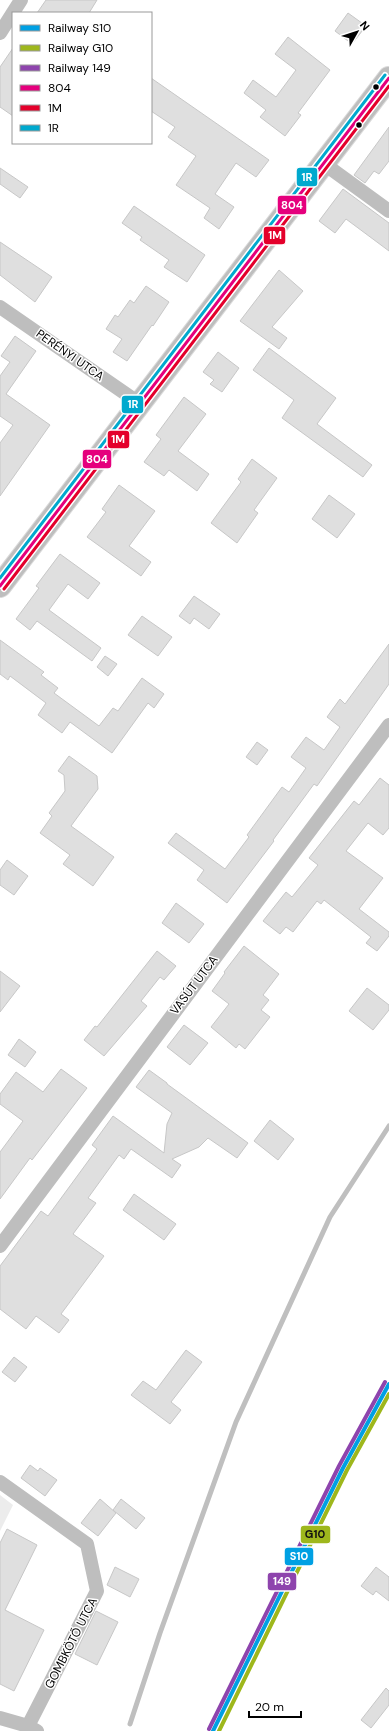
<svg xmlns="http://www.w3.org/2000/svg" width="389" height="1731" viewBox="0 0 389 1731" font-family="'DM Sans',sans-serif">
<style>
.green{fill:#ececec}
.lines{fill:none;stroke-linecap:round;stroke-linejoin:round}
.stream{stroke:#bfbfbf;stroke-width:5}
.building{fill:#dfdfdf;stroke:#c7c7c7}
.primary-casing{stroke:#dbdbdb;stroke-width:24}
.minor{stroke:#bebebe;stroke-width:14}
.primary{stroke:#bebebe;stroke-width:22}
.bus-1-casing{stroke:#fff;stroke-width:6}
.bus-2-casing{stroke:#fff;stroke-width:6}
.bus-3-casing{stroke:#fff;stroke-width:6}
.bus-1{stroke:#e5007d;stroke-width:3}
.bus-2{stroke:#e4002b;stroke-width:3}
.bus-3{stroke:#00a9ce;stroke-width:3}
.rail-1-casing{stroke:#fff;stroke-width:7}
.rail-2-casing{stroke:#fff;stroke-width:7}
.rail-3-casing{stroke:#fff;stroke-width:7}
.rail-1{stroke:#00a0e3;stroke-width:4}
.rail-2{stroke:#9eb71c;stroke-width:4}
.rail-3{stroke:#8e44ad;stroke-width:4}
.bus-dot{fill:#000;stroke:#fff;stroke-width:1.5}
.labels{text-anchor:middle;dominant-baseline:central;stroke-width:3;stroke-linejoin:round;paint-order:stroke}
.street-label{font-size:12px;fill:#000;stroke:#fff}
.line-badge{stroke:#fff;stroke-width:1.5}
.badge-label{font-size:11px;text-anchor:middle;font-weight:bold;fill:#fff}
.pale-badge-label{font-size:11px;text-anchor:middle;font-weight:bold;fill:#111}
</style>
<rect width="100%" height="100%" fill="#fff"/>
<polygon class="green" points="0,1495 13,1505 0,1531"/>
<g class="lines">
<polyline class="stream" points="130,1724 160,1633 236,1422 330,1217 389,1126"/>
</g>
<g class="building">
<polygon points="46,0 97,0 89,13 37,13"/>
<polygon points="348,13 366,26 352,44 335,31"/>
<polygon points="288,37 330,70 298,113 301,115 285,136 260,117 266,110 244,93 253,80 276,97 296,70 275,54"/>
<polygon points="13,48 13,116 0,107 0,67"/>
<polygon points="151,78 269,160 256,177 236,163 215,194 234,207 219,229 204,218 210,208 176,185 196,156 168,137 175,127 151,111"/>
<polygon points="389,127 389,161 379,174 374,171 365,183 354,175"/>
<polygon points="0,168 28,187 20,198 0,184"/>
<polygon points="343,189 389,223 389,251 346,219 335,233 319,221"/>
<polygon points="134,206 205,255 187,282 164,267 169,260 140,240 142,237 122,223"/>
<polygon points="0,242 52,277 35,302 0,275"/>
<polygon points="279,270 303,291 272,327 287,338 279,349 240,321"/>
<polygon points="146,286 169,302 153,326 152,325 127,361 113,352 122,339 106,329 115,315 118,317 130,300 134,303"/>
<polygon points="15,336 36,351 6,394 50,425 0,496 0,443 13,425 0,416 0,376 10,362 1,356"/>
<polygon points="269,348 336,398 317,424 372,465 363,477 282,418 294,400 253,370"/>
<polygon points="218,352 239,368 222,392 210,384 214,380 203,372"/>
<polygon points="184,397 206,414 178,451 209,474 197,491 169,470 164,476 144,462 161,439 156,435"/>
<polygon points="252,459 277,478 254,510 258,513 237,543 211,523 241,482 238,479"/>
<polygon points="119,485 155,511 129,546 151,562 141,576 87,537 106,512 102,509"/>
<polygon points="329,495 355,514 337,538 312,519"/>
<polygon points="60,554 100,583 88,599 68,584 49,610 101,648 92,661 37,621 30,630 16,619 39,588 36,586"/>
<polygon points="194,596 220,614 209,629 194,618 190,624 179,616"/>
<polygon points="142,616 172,637 158,656 128,635"/>
<polygon points="0,640 44,672 41,675 58,688 54,693 99,726 113,708 118,711 142,678 164,694 154,708 148,703 112,753 70,722 62,733 38,715 46,703 10,676 8,680 0,674"/>
<polygon points="389,644 389,684 317,786 314,784 273,840 274,841 227,903 197,880 204,870 168,843 176,833 225,869 249,837 247,835 282,787 289,792 306,768 291,757 306,737 324,750 340,727 327,717 340,699 345,704"/>
<polygon points="105,656 117,664 108,676 97,667"/>
<polygon points="257,742 268,750 257,765 246,757"/>
<polygon points="69,756 97,776 98,789 71,826 114,857 93,886 63,864 70,855 40,833 52,816 49,813 65,791 64,775 58,771"/>
<polygon points="380,778 389,785 389,828 383,835 368,823 346,851 383,878 359,909 389,932 389,936 377,951 366,943 371,937 324,900 321,904 317,901 293,932 286,927 280,934 263,921 286,892 292,897 318,865 309,858 354,801 359,805"/>
<polygon points="7,860 28,876 14,895 0,885 0,870"/>
<polygon points="176,903 204,924 189,943 162,923"/>
<polygon points="244,946 279,974 263,995 269,1000 261,1010 270,1017 245,1049 239,1044 236,1048 211,1027 229,1004 212,991 225,973 224,972"/>
<polygon points="157,951 176,966 164,980 160,977 141,1001 147,1006 104,1056 84,1040 95,1026 97,1027"/>
<polygon points="0,971 20,986 0,1012"/>
<polygon points="367,988 389,1005 389,1010 373,1030 349,1011"/>
<polygon points="184,1025 208,1043 190,1065 167,1047"/>
<polygon points="19,1039 36,1052 25,1067 8,1055"/>
<polygon points="61,1069 87,1088 32,1160 30,1158 0,1199 0,1152 23,1121 0,1104 0,1094 16,1072 43,1092"/>
<polygon points="149,1070 167,1083 167,1084 248,1143 237,1158 208,1138 199,1147 172,1159 181,1165 172,1178 131,1149 124,1159 119,1155 88,1198 96,1203 73,1234 104,1256 61,1314 69,1320 59,1333 36,1316 26,1329 0,1309 0,1266 41,1211 48,1216 97,1149 92,1145 113,1116 164,1153 167,1124 172,1113 136,1087"/>
<polygon points="270,1120 294,1139 278,1160 254,1141"/>
<polygon points="134,1194 176,1224 164,1240 123,1210"/>
<polygon points="186,1350 202,1362 171,1402 181,1410 170,1424 131,1395 143,1381 156,1390"/>
<polygon points="14,1357 27,1367 15,1382 2,1372"/>
<polygon points="30,1465 38,1471 40,1468 57,1480 45,1496 21,1478"/>
<polygon points="100,1499 116,1513 98,1536 81,1523"/>
<polygon points="121,1499 145,1518 136,1529 113,1510"/>
<polygon points="7,1529 37,1545 5,1610 44,1630 14,1691 0,1684 0,1543"/>
<polygon points="115,1567 139,1579 130,1597 107,1585"/>
<polygon points="376,1567 389,1577 389,1601 376,1591 373,1595 361,1586"/>
<polygon points="96,1611 118,1622 97,1665 75,1654"/>
<polygon points="386,1688 389,1691 389,1705 371,1728 361,1720"/>
</g>
<g class="lines">
<g class="primary-casing">
<polyline id="primary" points="0,586 389,78"/>
</g>
<g class="minor">
<polyline points="0,33 21,0"/>
<polyline points="323,163 389,211"/>
<polyline points="0,307 139,403"/>
<polyline points="0,1246 389,725"/>
<polyline points="0,1482 87,1544 97,1591 28,1726"/>
<polyline points="0,1718 28,1726 37,1731"/>
</g>
<use href="#primary" class="primary"/>
<g class="bus-1-casing">
<polyline id="bus-1" points="0,586 389,78"/>
</g>
<g class="bus-2-casing">
<polyline id="bus-2" points="4,589 389,86"/>
</g>
<g class="bus-3-casing">
<polyline id="bus-3" points="0,578 385,75"/>
</g>
<use href="#bus-1" class="bus-1"/>
<use href="#bus-2" class="bus-2"/>
<use href="#bus-3" class="bus-3"/>
<g class="rail-1-casing">
<polyline id="rail-1" points="213,1731 343,1468 389,1384"/>
</g>
<g class="rail-2-casing">
<polyline id="rail-2" points="219,1731 347,1470 389,1394"/>
</g>
<g class="rail-3-casing">
<polyline id="rail-3" points="209,1729 339,1466 385,1382"/>
</g>
<use href="#rail-1" class="rail-1"/>
<use href="#rail-2" class="rail-2"/>
<use href="#rail-3" class="rail-3"/>
</g>
<g class="bus-dot">
<circle cx="376" cy="87" r="3.5"/>
<circle cx="359" cy="125" r="3.5"/>
</g>
<g class="labels">
<g class="street-label">
<text transform="translate(70 355) rotate(35)">PERÉNYI UTCA</text>
<text transform="translate(194 985) rotate(-53)">VASÚT UTCA</text>
<text transform="translate(71 1643) rotate(-63)">GOMBKÖTŐ UTCA</text>
</g>
</g>
<g class="line-badge">
<rect x="296" y="167" width="22" height="20" rx="4" fill="#00a9ce"/>
<rect x="277" y="195" width="30" height="20" rx="4" fill="#e5007d"/>
<rect x="263" y="226" width="23" height="19" rx="4" fill="#e4002b"/>
<rect x="121" y="395" width="23" height="19" rx="4" fill="#00a9ce"/>
<rect x="107" y="430" width="23" height="19" rx="4" fill="#e4002b"/>
<rect x="82" y="449" width="30" height="20" rx="4" fill="#e5007d"/>
<rect x="300" y="1525" width="31" height="19" rx="4" fill="#9eb71c"/>
<rect x="284" y="1547" width="30" height="19" rx="4" fill="#00a0e3"/>
<rect x="267" y="1572" width="30" height="19" rx="4" fill="#8e44ad"/>
</g>
<g class="badge-label">
<text x="307" y="181">1R</text>
<text x="292" y="209">804</text>
<text x="275" y="239">1M</text>
<text x="133" y="408">1R</text>
<text x="118" y="443">1M</text>
<text x="97" y="463">804</text>
<text x="299" y="1560">S10</text>
<text x="282" y="1585">149</text>
</g>
<g class="pale-badge-label">
<text x="315" y="1538">G10</text>
</g>
<rect x="12" y="12" width="140" height="132" fill="#ffffff" stroke="#999999"/>
<rect x="20" y="25" width="20" height="6" fill="#00a0e3" stroke="#999999"/>
<text x="48" y="32" font-size="12" fill="#000000">Railway S10</text>
<rect x="20" y="45" width="20" height="6" fill="#9eb71c" stroke="#999999"/>
<text x="48" y="52" font-size="12" fill="#000000">Railway G10</text>
<rect x="20" y="65" width="20" height="6" fill="#8e44ad" stroke="#999999"/>
<text x="48" y="72" font-size="12" fill="#000000">Railway 149</text>
<rect x="20" y="85" width="20" height="6" fill="#e5007d" stroke="#999999"/>
<text x="48" y="92" font-size="12" fill="#000000">804</text>
<rect x="20" y="105" width="20" height="6" fill="#e4002b" stroke="#999999"/>
<text x="48" y="112" font-size="12" fill="#000000">1M</text>
<rect x="20" y="125" width="20" height="6" fill="#00a9ce" stroke="#999999"/>
<text x="48" y="132" font-size="12" fill="#000000">1R</text>
<g transform="translate(357 32) rotate(51)" stroke="#ffffff" stroke-width="3" paint-order="stroke">
<path d="M0-3L7 15L0 10L-7 15Z" fill="#000000"/>
<text y="-6" font-size="11" font-weight="bold" text-anchor="middle" fill="#000000">N</text>
</g>
<path d="M249 1711v6h52v-6" fill="none" stroke="#000000" stroke-width="2"/>
<text x="255" y="1711" font-size="12" fill="#000000" stroke="#ffffff" stroke-width="3" paint-order="stroke">20 m</text>
</svg>
